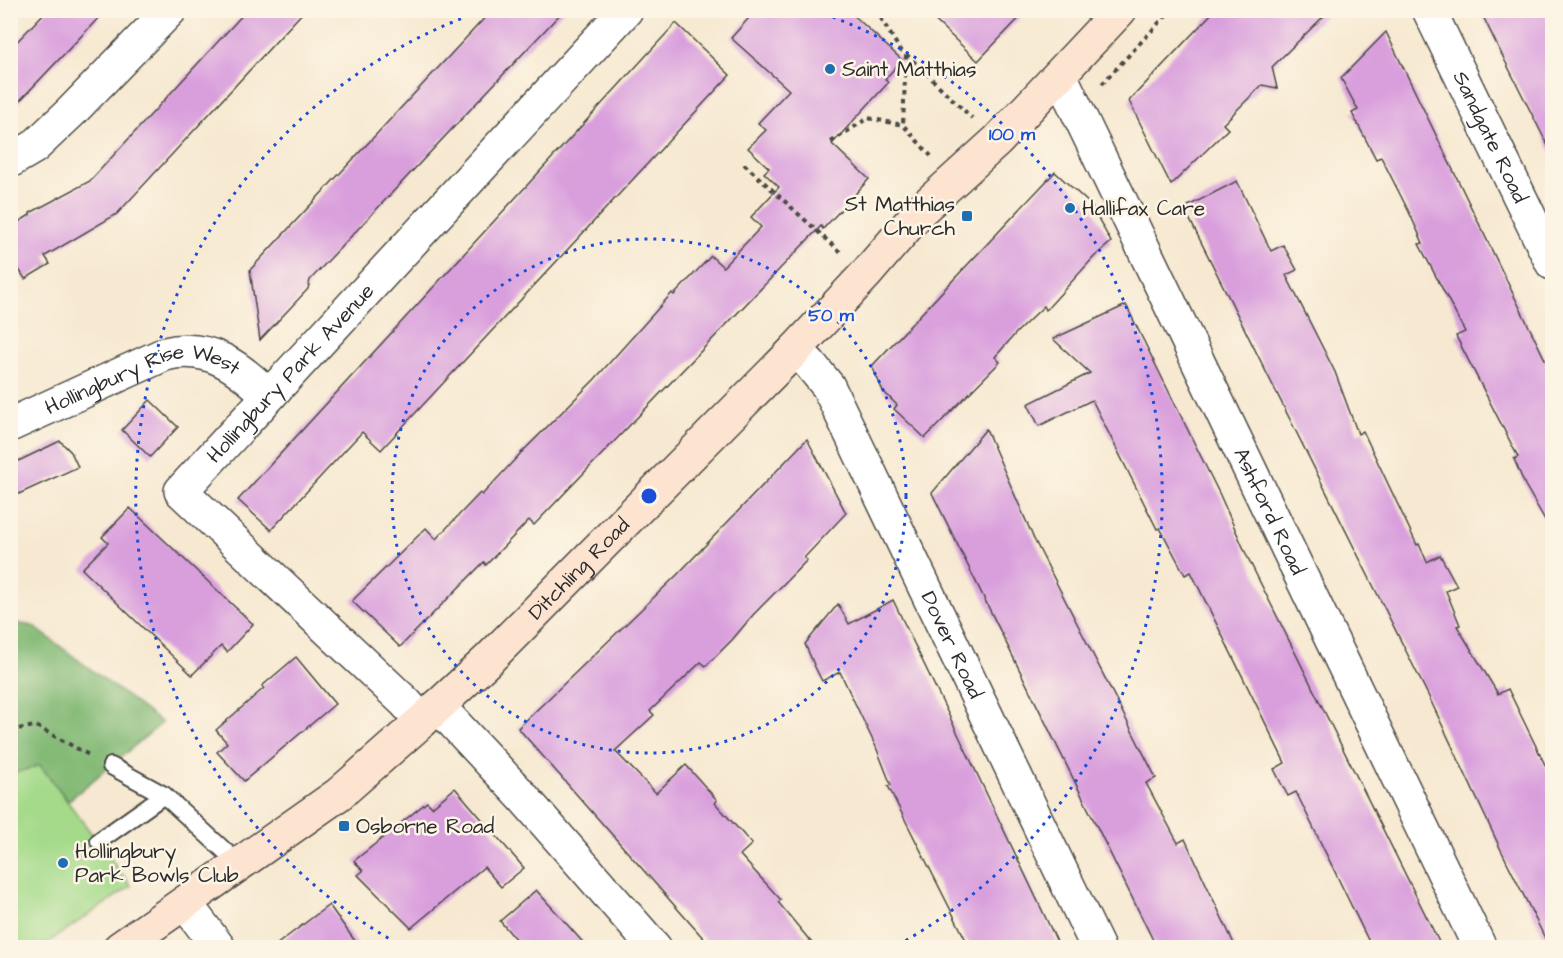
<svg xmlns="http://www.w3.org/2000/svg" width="1563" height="958" viewBox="0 0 1563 958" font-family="'Architects Daughter',sans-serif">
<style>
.green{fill:#a4da8a;stroke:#68825a;stroke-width:1.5}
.forest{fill:#83ba76;stroke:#577250;stroke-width:1.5}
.building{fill:#d99fdd}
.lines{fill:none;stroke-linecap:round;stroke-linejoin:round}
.lane-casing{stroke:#4a4844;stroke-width:20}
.street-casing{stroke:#4a4844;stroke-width:36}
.secondary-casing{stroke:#4a4844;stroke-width:36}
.path{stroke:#4a4844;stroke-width:4;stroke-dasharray:4.5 4.5;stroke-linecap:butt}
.lane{stroke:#fff;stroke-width:16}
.street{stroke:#fff;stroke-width:33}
.secondary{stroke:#fde4d1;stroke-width:33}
.ring{fill:none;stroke:#1d4ed8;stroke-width:3;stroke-dasharray:3 6}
.poi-dot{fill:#1f6fb2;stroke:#fcf5e5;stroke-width:2}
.labels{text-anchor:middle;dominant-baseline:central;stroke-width:5;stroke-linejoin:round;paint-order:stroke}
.poi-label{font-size:21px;fill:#2b2b2b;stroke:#fcf5e5;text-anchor:start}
.street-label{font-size:21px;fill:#2b2b2b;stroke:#fcf5e5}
.centre{fill:#1d4ed8;stroke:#fcf5e5;stroke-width:3}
.ring-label{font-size:18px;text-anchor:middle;font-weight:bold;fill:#1d4ed8;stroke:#fcf5e5;stroke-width:5;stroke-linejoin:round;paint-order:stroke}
</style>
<rect width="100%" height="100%" fill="#fcf5e5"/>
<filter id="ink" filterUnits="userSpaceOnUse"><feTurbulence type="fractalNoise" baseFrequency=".0167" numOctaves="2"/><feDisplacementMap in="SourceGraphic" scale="12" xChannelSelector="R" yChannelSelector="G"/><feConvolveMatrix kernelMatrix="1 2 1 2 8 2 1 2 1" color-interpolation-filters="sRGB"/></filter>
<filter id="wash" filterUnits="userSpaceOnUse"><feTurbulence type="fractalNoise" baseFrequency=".008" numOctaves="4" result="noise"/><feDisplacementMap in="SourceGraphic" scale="24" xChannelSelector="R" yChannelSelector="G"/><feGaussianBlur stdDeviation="1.35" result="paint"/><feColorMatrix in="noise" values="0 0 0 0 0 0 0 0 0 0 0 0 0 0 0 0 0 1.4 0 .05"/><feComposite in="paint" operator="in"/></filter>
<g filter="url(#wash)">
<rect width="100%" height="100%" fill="#f7e9d1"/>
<polygon class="green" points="40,765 131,886 41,947 11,948 11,774"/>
<polygon class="forest" points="10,622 33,626 162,723 68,801 40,765 11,774"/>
<g id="blocks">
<g class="building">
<polygon points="47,10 106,10 10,111 10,49"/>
<polygon points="247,10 305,10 117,214 45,256 50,264 25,279 10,255 10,227 30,215 30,213 90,181"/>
<polygon points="492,10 564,10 310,280 308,289 260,340 250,270"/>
<polygon points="756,10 848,10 902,60 885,79 888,83 832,144 869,179 823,229 821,226 534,525 529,520 486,565 484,562 400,647 352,601 426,528 436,539 480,493 482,495 520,454 594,380 672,293 674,295 711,256 723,267 761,227 751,217 779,187 764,173 769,168 748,148 766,130 758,123 789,90 731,38"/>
<polygon points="924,10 1027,10 978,61"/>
<polygon points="1215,10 1330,10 1272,67 1277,88 1262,85 1223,124 1228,129 1171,185 1129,101"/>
<polygon points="1480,10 1552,10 1552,154 1496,43"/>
<polygon points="676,23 730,75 381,450 362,432 271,530 238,500"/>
<polygon points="1386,32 1552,374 1552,532 1525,485 1514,459 1518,457 1456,336 1465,332 1419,244 1423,243 1409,212 1381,157 1376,159 1352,113 1358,110 1341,78"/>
<polygon points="1055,172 1091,205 1111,242 1094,257 1046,310 1044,306 1017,332 995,357 1000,362 925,438 894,409 897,405 883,391 872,366"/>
<polygon points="1237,181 1271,251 1283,245 1297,270 1286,275 1335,372 1358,434 1363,431 1417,545 1419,544 1427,562 1440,555 1457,586 1446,591 1460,625 1457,626 1498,694 1508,689 1552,779 1552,948 1550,948 1501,850 1428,695 1184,208"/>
<polygon points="1126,305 1220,495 1247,556 1442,948 1372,948 1296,792 1288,796 1281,783 1274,769 1285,763 1191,572 1185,575 1160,528 1157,529 1092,400 1039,426 1028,404 1090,373 1053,339"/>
<polygon points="150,400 178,427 150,457 122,430"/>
<polygon points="986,429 1034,539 1156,778 1146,783 1178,843 1185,839 1236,948 1157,948 932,493"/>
<polygon points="807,439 846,513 804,558 807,560 753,615 732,640 706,666 701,662 650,711 654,715 615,751 656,793 686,765 717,800 715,803 752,844 740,855 781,900 778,902 816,948 712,948 518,728 677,575"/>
<polygon points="60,441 71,452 78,467 10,498 10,465"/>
<polygon points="130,508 253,624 227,652 221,646 192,675 82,569 108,543 102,537"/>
<polygon points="893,600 971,761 1060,948 970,948 888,786 891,785 876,747 840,672 822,681 815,667 805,644 838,604 849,624"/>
<polygon points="296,657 335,704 244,781 217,752 227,743 216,730 264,688 262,686"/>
<polygon points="455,788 524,868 501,887 484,867 411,928 358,875 363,871 354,861 427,802 432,807"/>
<polygon points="536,890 556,912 588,948 523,948 500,921"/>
<polygon points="329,905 360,948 272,948"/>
</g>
</g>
</g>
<g filter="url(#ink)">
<use href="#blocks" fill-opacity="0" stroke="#4a4844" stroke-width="1.5"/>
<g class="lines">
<g class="lane-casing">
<g id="lane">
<polyline points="111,766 164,795 240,865"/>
<polyline points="99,841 164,795"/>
</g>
</g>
<g class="street-casing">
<g id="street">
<path id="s1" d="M1429 10 1552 263"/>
<path id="s2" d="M1060 75 1480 948"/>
<polyline points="10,161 34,147 71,112 170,10"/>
<path id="s3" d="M795 350 809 363 828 386 1098 948"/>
<path id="s4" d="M10 425 165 354C209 343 239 367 269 396"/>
<polyline points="438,706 522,796 655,948"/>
<path id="s5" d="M422 721 405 702 181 491 626 10"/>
<polyline points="185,903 219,948"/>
</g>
</g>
<g class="secondary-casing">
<g id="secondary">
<path id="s6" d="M120 948 339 794 422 721 489 659 795 350 866 274 921 210 997 141 1120 10"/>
</g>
</g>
<g class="path">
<polyline points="876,10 900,50 906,54 972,118"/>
<polyline points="906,55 903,125 931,156"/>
<polyline points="1102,84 1171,10"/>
<polyline points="831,142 868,118 903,125"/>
<polyline points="744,164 840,252"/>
<polyline points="10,730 36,726 89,755"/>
</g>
<use href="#lane" class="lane"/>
<use href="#street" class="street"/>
<use href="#secondary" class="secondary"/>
</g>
</g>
<g class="ring">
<circle cx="649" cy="496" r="257"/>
<path d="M404 947A513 513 0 0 1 482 11M816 11A513 513 0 0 1 894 947"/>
</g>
<g class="poi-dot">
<circle cx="830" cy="69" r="6"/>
<circle cx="1070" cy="208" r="6"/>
<rect x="961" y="210" width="12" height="12" rx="3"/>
<rect x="338" y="820" width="12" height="12" rx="3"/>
<circle cx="63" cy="863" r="6"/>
</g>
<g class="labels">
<g class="poi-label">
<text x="842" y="69">Saint Matthias</text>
<text x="955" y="204" text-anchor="end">St Matthias<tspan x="955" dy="24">Church</tspan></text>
<text x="1082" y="208">Hallifax Care</text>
<text x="356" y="826">Osborne Road</text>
<text x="75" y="851">Hollingbury<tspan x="75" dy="24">Park Bowls Club</tspan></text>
</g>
<g class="street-label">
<text stroke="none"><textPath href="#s1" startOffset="141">Sandgate Road</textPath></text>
<text stroke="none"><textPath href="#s5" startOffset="494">Hollingbury Park Avenue</textPath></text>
<text stroke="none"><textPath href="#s4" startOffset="144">Hollingbury Rise West</textPath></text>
<text stroke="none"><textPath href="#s2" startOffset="484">Ashford Road</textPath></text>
<text stroke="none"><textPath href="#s6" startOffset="597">Ditchling Road</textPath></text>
<text stroke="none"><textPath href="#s3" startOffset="336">Dover Road</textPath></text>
</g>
</g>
<circle cx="649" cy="496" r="9" class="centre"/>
<g class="ring-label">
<text x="1012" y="140">100 m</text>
<text x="831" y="321">50 m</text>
</g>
<rect width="1563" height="958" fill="none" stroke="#fcf5e5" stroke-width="36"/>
</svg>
